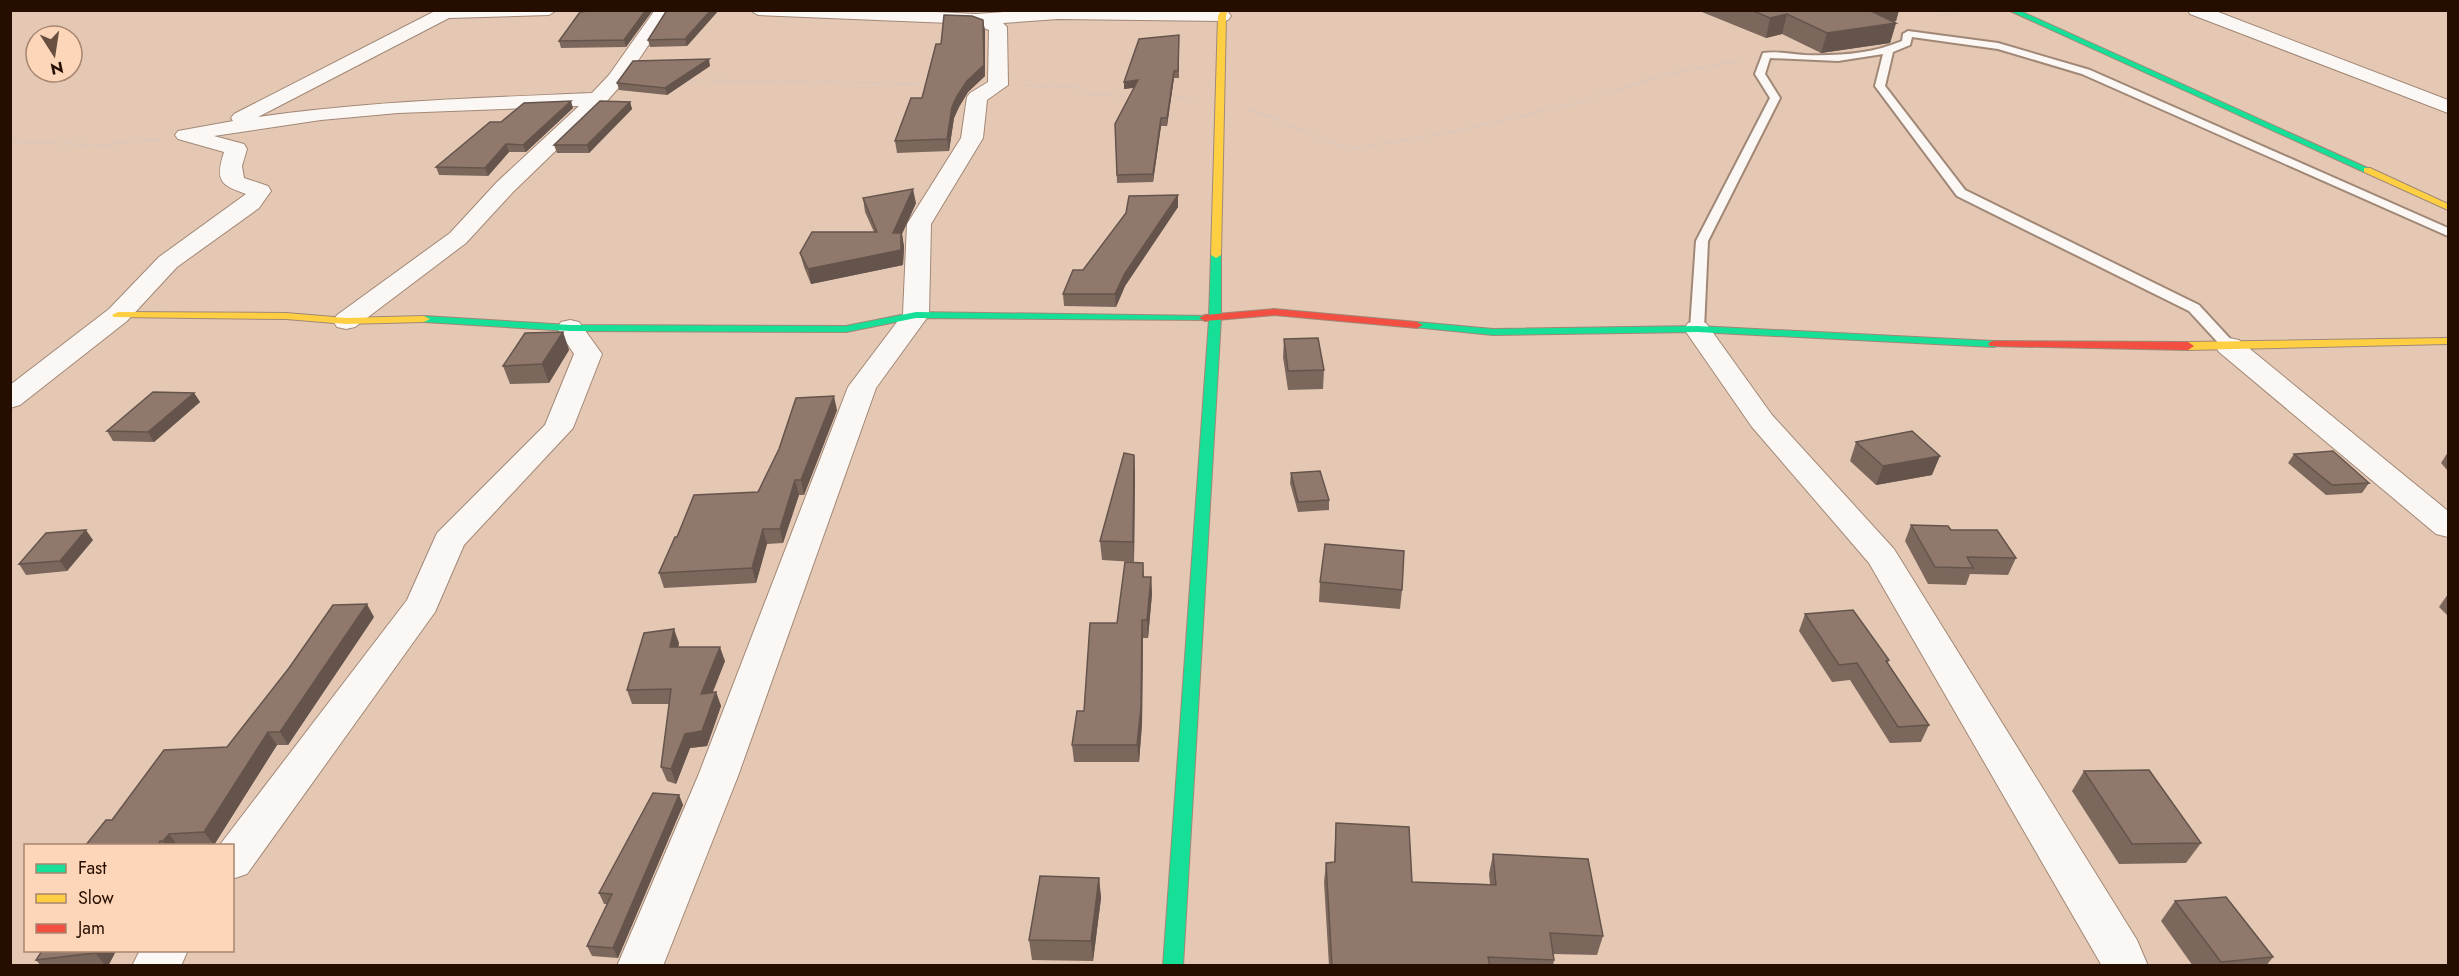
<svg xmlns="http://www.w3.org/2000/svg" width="2459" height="976" viewBox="0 0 2459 976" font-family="Jost,sans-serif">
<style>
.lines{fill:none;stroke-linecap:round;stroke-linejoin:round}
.lane-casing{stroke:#a18876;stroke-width:4}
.street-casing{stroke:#a18876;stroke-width:2}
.fast-casing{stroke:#a18876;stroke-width:2}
.slow-casing{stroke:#a18876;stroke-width:2}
.jam-casing{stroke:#a18876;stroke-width:2}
.path{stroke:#d0c6c0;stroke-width:2;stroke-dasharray:1.5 3;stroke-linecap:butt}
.lane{fill:#fbf7f4;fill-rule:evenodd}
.street{fill:#fbf7f4;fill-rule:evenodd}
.fast{fill:#16e098;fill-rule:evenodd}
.slow{fill:#ffcf43;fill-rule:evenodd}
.jam{fill:#f24e42;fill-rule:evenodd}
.wall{fill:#7c675d}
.shaded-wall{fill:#65544c}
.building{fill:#90786c;stroke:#65544c;stroke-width:1.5}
</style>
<rect width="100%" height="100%" fill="#e5c8b4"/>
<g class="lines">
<g class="lane-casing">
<path id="lane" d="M1908 31 1998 43 2090 70 2448 228V236L2082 74 1998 49 1912 37 1910 45 1893 52 1885 86 1965 190 2199 305 2234 343 2236 346 2234 349H2224L2189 311 1957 196 1875 86 1883 54 1838 61 1770 58 1765 74 1780 98 1708 241 1704 329 1702 332H1692L1690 329 1696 241 1770 98 1755 74 1763 53C1776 51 1791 54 1805 55 1839 56 1871 54 1902 41L1903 34Z"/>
</g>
<g class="street-casing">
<g id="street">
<path d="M437 10H557L549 15 449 18 258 117C369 101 480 98 592 93L609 75 655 10H672L623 83 605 103 513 192 466 243 355 327 346 329 337 327 333 321 337 315 450 233 497 182 579 106 398 113 321 120 214 136 244 144 247 149 242 166 244 178 268 186 271 191 259 208 177 267 127 321 20 405 10 408V385L109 309 159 257 246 194C220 185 215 181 224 152L178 139 175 135 178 131 233 121 231 118 234 114Z"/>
<polygon points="750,10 896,10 976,14 1030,10 1198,10 1228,12 1231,16 1228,20 1222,21 1058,19 1003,23 1007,27 1008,85 987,100 983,138 931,224 929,315 876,388 738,776 663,966 617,966 698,776 848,387 903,314 907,224 961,138 967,97 970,93 988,82 989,30 974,24 758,15"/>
<polygon points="2188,10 2213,10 2448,100 2448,113 2190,14"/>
<polygon points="570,320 579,322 602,354 573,428 464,545 435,612 247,874 232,879 232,846 219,846 407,600 437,533 545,425 574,354 557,328 561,322"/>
<polygon points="1697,321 1706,323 1772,415 1894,549 2137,940 2148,966 2102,966 1869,563 1752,427 1684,329 1688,323"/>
<polygon points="2229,338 2239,340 2448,511 2448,537 2436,534 2219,352 2215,346 2219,340"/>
<polygon points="140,950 188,950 181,966 132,966"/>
</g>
</g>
<g class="fast-casing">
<g id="fast">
<polygon points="2008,10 2018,10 2372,170 2364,172"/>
<polygon points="1216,252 1221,255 1221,318 1183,966 1163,966 1209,320 916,318 846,332 570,331 424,322 418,319 424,316 570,325 846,326 916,312 1209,316 1211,255"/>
<polygon points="1417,322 1493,329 1697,326 1994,341 2000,344 1994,347 1697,332 1493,335 1413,327 1411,325"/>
</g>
</g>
<g class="slow-casing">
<g id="slow">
<polygon points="1221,10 1228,10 1226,16 1221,255 1216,258 1211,255 1218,16"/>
<polygon points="2364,168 2370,168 2448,204 2448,210 2364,172"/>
<polygon points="118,312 286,313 346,318 424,316 430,319 424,322 346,324 286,319 114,317 112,315"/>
<polygon points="2448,338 2448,344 2188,350 2182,346 2188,342"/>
</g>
</g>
<g class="jam-casing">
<g id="jam">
<polygon points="1274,309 1417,322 1423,325 1417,328 1274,315 1205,321 1199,318 1205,315"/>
<polygon points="1994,341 2188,342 2194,346 2188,350 1990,346 1988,344 1990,342"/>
</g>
</g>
<g class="path">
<polyline points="1940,15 1963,10"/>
<polyline points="685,80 929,84"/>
<polyline points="1024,85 1077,87 1081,93 1131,97"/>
<polyline points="1169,95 1194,99"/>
<polyline points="1248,110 1273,118 1348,150 1456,131 1569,105 1666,74 1741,60"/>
<polyline points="10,142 104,145 161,139"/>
</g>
<use href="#lane" class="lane"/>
<use href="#street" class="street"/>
<use href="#fast" class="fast"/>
<use href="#slow" class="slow"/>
<use href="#jam" class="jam"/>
</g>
<g class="wall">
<polygon points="653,10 626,47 561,48 559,41"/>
<polygon points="667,10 719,10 687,46 650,47 648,40"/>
<polygon points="1697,10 1899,10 1896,21 1894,22 1896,23 1890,43 1821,53 1782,34 1766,38"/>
<polygon points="983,20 985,31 985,76 968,92 959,107 954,118 949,151 897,153 895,141 922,98 941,44"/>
<polygon points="1179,35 1179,78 1174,78 1167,126 1161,126 1153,182 1117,183 1115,124 1134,88 1124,89 1124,82"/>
<polygon points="710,66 667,95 619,90 617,83"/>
<polygon points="630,102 632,109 589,153 557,153 554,145"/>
<polygon points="573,108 526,152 509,152 488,176 439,175 436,167 501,122"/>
<polygon points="1178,195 1178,207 1125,286 1116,307 1064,306 1063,294 1083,270"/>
<polygon points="863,198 916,203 902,234 904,247 903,265 811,284 804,267 800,253 874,232 865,212"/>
<polygon points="563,332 569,350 549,383 510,384 503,366"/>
<polygon points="1284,339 1324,370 1323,389 1288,390 1283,357"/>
<polygon points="194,393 200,402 154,442 113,441 107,431"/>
<polygon points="837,410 804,495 799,495 783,543 767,544 756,583 664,588 659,573 677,537 758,492"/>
<polygon points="1856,442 1932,475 1876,485 1850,461"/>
<polygon points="2448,452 2448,471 2441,463"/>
<polygon points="2294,454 2369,483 2362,493 2326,495 2288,463"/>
<polygon points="1134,455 1135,474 1134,562 1102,560 1100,541"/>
<polygon points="1291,473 1329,500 1329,510 1298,512 1290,483"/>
<polygon points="1911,525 1951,530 2016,558 2008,575 1970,574 1966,585 1928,584 1905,541"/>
<polygon points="93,540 67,571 26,575 19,564"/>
<polygon points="1143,563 1144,577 1151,577 1152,594 1148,638 1143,638 1142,724 1139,762 1074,762 1072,745 1117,623"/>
<polygon points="1320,582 1402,590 1400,609 1319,602"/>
<polygon points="2448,594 2448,616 2439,607"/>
<polygon points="1805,614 1889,660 1888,663 1929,725 1921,742 1890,743 1850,680 1832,682 1799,631"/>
<polygon points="374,617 288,745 277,745 214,845 85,846 112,820 227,747"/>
<polygon points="679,643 678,647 725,661 713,692 716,692 721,706 707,746 690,748 676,784 667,781 661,767 669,704 632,704 627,690"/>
<polygon points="2084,771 2201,843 2186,863 2119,864 2072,791"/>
<polygon points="679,795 683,805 618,958 592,956 587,946 607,904 604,904 599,893"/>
<polygon points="1336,823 1412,882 1490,884 1489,874 1493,854 1603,936 1597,955 1553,954 1554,960 1553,966 1329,966 1324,882 1326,863 1334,862"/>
<polygon points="1099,878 1101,898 1093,961 1032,960 1029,940"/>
<polygon points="2175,901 2273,957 2266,966 2193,966 2161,921"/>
<polygon points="42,951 116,951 108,966 41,966 36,960"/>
</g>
<g class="shaded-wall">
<polygon points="646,10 653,10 626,47 624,40"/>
<polygon points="711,10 719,10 687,46 685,39"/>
<polygon points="1861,10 1899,10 1896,21 1856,27"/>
<polygon points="1787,14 1782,34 1766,38 1770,18"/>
<polygon points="983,20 985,31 985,76 968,92 959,107 954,118 949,151 947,139 952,107 957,96"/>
<polygon points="1896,23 1890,43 1821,53 1827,33"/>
<polygon points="709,59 710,66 667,95 665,88"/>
<polygon points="1174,71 1174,78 1167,126 1167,118"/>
<polygon points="1138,80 1138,87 1124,89 1124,82"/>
<polygon points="571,101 573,108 526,152 523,145"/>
<polygon points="630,102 632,109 589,153 587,145"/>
<polygon points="1161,118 1161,126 1153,182 1153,174"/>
<polygon points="506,144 509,152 488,176 485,168"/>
<polygon points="913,189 916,203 902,234 904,247 903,265 811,284 808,269 893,233"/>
<polygon points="1178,195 1178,207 1125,286 1116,307 1115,294 1125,273"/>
<polygon points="563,332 569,350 549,383 542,364"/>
<polygon points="194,393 200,402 154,442 148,432"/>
<polygon points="834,396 837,410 804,495 801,480"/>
<polygon points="1134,455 1135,474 1134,562 1133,542"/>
<polygon points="1940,456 1932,475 1876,485 1883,466"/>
<polygon points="795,480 799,495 783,543 780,529"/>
<polygon points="763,529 767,544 756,583 752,568"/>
<polygon points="86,530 93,540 67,571 60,561"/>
<polygon points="1151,577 1152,594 1148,638 1147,620"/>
<polygon points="367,604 374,617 288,745 280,732"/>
<polygon points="1142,620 1143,638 1142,724 1139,762 1137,745"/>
<polygon points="674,629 679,643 676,662 670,647"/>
<polygon points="720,647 725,661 706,708 701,694"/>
<polygon points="716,692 721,706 707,746 690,748 676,784 671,769 685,734"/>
<polygon points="268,732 277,745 214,845 204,832"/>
<polygon points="679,795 683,805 618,958 613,948"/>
<polygon points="169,834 178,846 166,846 163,841"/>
<polygon points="1099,878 1101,898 1093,961 1091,941"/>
<polygon points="97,951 116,951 108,966 106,966 95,953"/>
</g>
<g class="building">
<polygon points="596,10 646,10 624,40 559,41 580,12"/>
<polygon points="667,10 711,10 685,39 648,40"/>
<polygon points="1751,10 1869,10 1896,23 1827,33 1787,14 1770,18"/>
<polygon points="944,15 972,16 983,20 984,65 967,81 957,96 952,107 947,139 895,141 911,98 922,98 936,44 941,44"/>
<polygon points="1179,35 1178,71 1174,71 1167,118 1161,118 1153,174 1117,175 1115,124 1138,80 1124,82 1139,39"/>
<polygon points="709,59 665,88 617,83 633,61"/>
<polygon points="571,101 523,145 506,144 485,168 436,167 490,122 501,122 524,103"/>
<polygon points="600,101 630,102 587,145 554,145"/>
<polygon points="913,189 893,233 901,233 901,250 808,269 800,253 812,232 877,232 863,198"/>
<polygon points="1178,195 1125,273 1115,294 1063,294 1073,270 1083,270 1126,213 1129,196"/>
<polygon points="563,332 542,364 503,366 525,333"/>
<polygon points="1318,338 1324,370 1288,371 1284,339"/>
<polygon points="153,392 194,393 148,432 107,431"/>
<polygon points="834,396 801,480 795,480 780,529 763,529 752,568 659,573 675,537 677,537 694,495 758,492 779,449 796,398"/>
<polygon points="1912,431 1940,456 1883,466 1856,442"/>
<polygon points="2333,451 2369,483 2332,485 2294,454"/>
<polygon points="1124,453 1134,455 1133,542 1100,541"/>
<polygon points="1320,471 1329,500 1298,502 1291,473"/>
<polygon points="1911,525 1948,526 1951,530 1997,530 2016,558 1967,557 1973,568 1935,567"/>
<polygon points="86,530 60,561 19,564 46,533"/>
<polygon points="1325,544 1404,551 1402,590 1320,582"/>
<polygon points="1125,562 1143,563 1143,577 1151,577 1147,620 1142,620 1141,707 1137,745 1072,745 1077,711 1084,711 1090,623 1117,623"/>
<polygon points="367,604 280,732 268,732 204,832 169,834 163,841 160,841 158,846 85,846 106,820 112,820 164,750 227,747 289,668 333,605"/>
<polygon points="1853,610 1889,660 1886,661 1929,725 1898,727 1857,663 1839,665 1805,614"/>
<polygon points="674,629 670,647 720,647 701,694 716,692 702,731 685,734 671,769 661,767 671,689 627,690 644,633"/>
<polygon points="2149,770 2201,843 2132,844 2084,771"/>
<polygon points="653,793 679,795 613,948 587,946 612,894 599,893"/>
<polygon points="1336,823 1409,827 1412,882 1496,885 1493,854 1588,859 1603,936 1550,933 1554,960 1488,957 1490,966 1332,966 1326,863 1335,862"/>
<polygon points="1040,876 1099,878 1091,941 1029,940"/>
<polygon points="2226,897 2273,957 2221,962 2175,901"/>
<polygon points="42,951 97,951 95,953 36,960"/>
</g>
<rect width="2459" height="976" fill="none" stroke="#250e00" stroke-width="24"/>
<rect x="24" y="844" width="210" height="108" fill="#fdd5b9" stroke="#a7856f" stroke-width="1.5"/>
<rect x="36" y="864" width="30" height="9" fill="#16e098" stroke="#a7856f" stroke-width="1.5"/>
<text x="78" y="874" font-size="18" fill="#250e00">Fast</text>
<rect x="36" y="894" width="30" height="9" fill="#ffcf43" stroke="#a7856f" stroke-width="1.5"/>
<text x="78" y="904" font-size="18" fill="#250e00">Slow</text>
<rect x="36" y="924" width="30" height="9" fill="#f24e42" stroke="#a7856f" stroke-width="1.5"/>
<text x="78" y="934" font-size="18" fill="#250e00">Jam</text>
<g transform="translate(54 54) rotate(168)"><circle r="28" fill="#fdd5b9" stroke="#a7856f" stroke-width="1.5"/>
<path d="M0-4.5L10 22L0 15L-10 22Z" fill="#684f3f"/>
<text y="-9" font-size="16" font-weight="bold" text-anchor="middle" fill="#250e00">N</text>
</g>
</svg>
